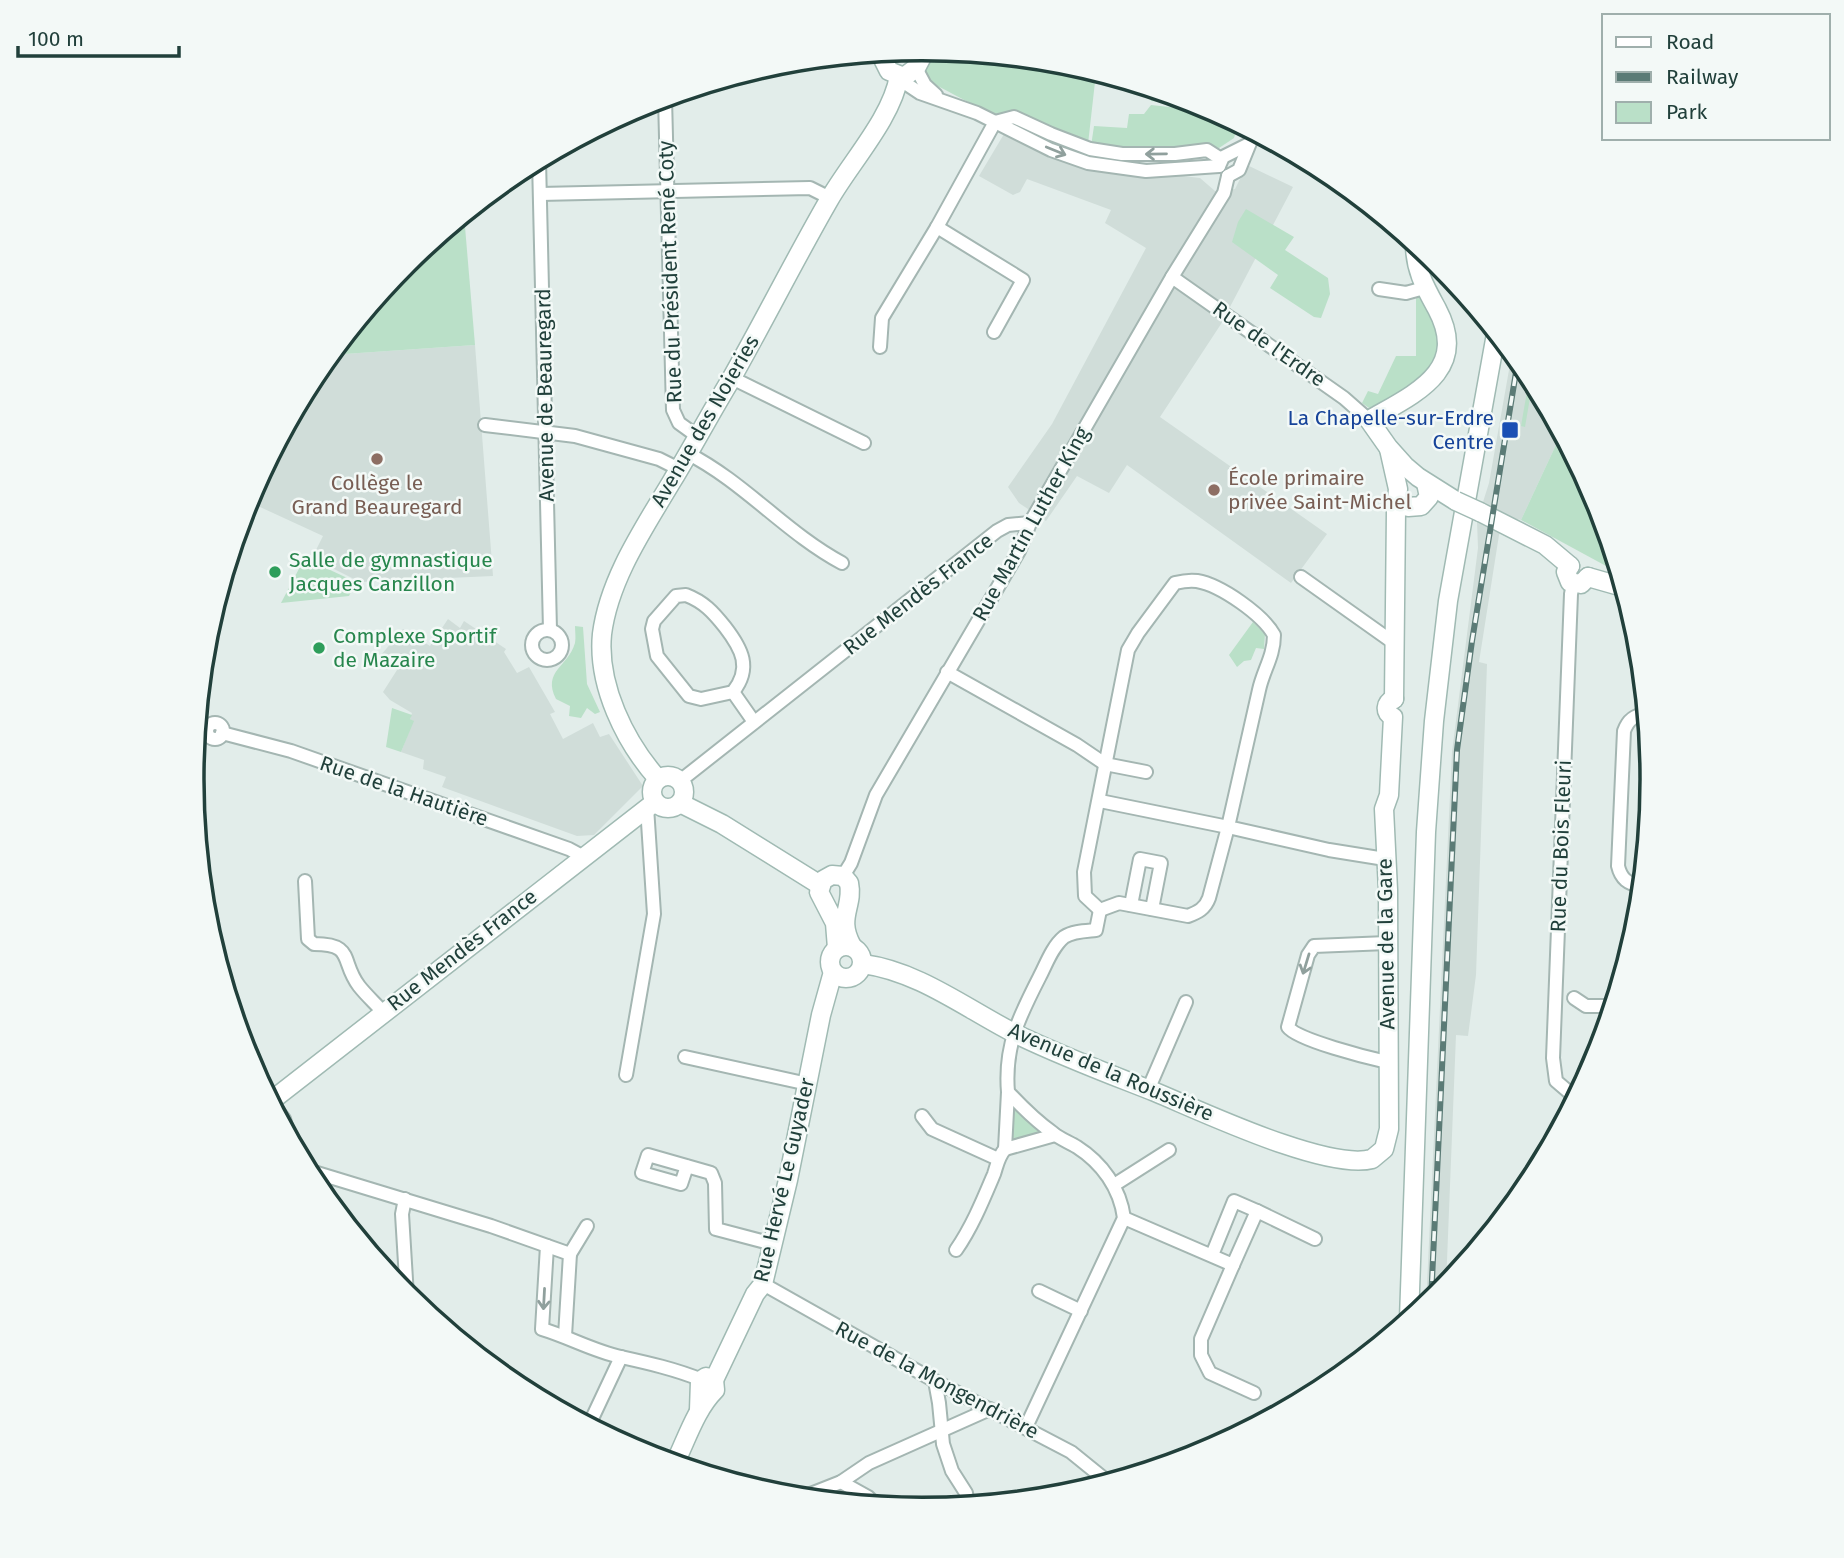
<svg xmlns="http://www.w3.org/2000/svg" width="1844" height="1558" viewBox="0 0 1844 1558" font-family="'Fira Sans',sans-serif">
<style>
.built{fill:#d0ddd9}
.green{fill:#bae0c8}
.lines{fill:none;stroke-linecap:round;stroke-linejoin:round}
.street-casing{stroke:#a4b6b2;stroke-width:16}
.secondary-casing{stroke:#a0bab3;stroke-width:21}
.street{stroke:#fff;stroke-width:12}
.secondary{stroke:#fff;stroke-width:18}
.rail-casing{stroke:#5b7b76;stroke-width:6}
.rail{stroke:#f3f9f7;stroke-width:3.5;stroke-dasharray:10;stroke-linecap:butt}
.secondary-bridge-casing{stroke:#a0bab3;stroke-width:21;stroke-linecap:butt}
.secondary-bridge{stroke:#fff;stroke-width:18}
.oneway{stroke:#90a09d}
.transit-dot{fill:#1a4fb4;stroke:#f3f9f7;stroke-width:2.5}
.education-dot{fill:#8d6e63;stroke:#f3f9f7;stroke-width:2.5}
.leisure-dot{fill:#2e9e5b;stroke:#f3f9f7;stroke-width:2.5}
.labels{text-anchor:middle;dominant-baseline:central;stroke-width:5;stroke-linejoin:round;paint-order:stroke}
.street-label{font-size:21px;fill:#21403b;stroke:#f3f9f7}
.transit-label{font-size:21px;fill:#164399;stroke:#f3f9f7;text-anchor:end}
.education-label{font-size:21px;fill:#785e54;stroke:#f3f9f7;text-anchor:start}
.leisure-label{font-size:21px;fill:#27864d;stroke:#f3f9f7;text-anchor:start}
.rim{fill:none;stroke:#21403b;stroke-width:3.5}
</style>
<rect width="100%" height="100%" fill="#e2edea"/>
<g class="built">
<polygon points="1004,134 1048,154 1099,169 1141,178 1175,175 1200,178 1215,191 1235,189 1247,165 1293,187 1221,324 1160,417 1327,534 1291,583 1127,465 1109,493 1077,476 1046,521 1019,503 1008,487 1052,424 1146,248 1105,223 1111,210 1027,179 1020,192 1013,195 979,176"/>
<polygon points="475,345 493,576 360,582 312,558 323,536 247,501 304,394 315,393 315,374 330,355"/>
<polygon points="1512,353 1529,374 1561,434 1521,520 1505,516 1499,535 1479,662 1487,664 1476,975 1468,1036 1456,1035 1446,1286 1426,1306 1452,752 1478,548 1477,521 1489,483"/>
<polygon points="448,619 460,628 464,621 506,649 504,652 517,673 529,667 555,712 550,714 563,739 593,723 600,737 609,734 643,786 594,835 577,836 442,787 446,777 423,769 424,760 401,752 413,721 410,719 412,713 390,700 383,692 397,670 381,655 403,629 430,646"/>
</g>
<g class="green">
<path d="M930 50 1065 63 1096 73 1088 144 1020 114C1012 112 1006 115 998 114 985 112 942 88 928 81L923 72Z"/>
<polygon points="1131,83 1202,105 1205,107 1151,101 1147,91 1133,90"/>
<polygon points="1151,105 1215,112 1238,124 1234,138 1219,148 1206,147 1168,152 1091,146 1094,126 1127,128 1129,114 1144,114"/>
<polygon points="1246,209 1294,237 1285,250 1328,278 1330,294 1321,318 1314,317 1270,288 1278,275 1232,242 1238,222"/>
<polygon points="464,215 475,345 330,355 406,263"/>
<path d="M1416 296H1421C1427 307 1435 319 1437 331 1445 378 1403 392 1369 408L1362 403 1368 391 1378 394 1396 356H1416Z"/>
<polygon points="1530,374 1533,380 1525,427 1521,426"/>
<polygon points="1561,434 1597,500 1619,573 1521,520"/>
<polygon points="302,563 315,563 356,582 349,596 281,603"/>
<polygon points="1253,622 1265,634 1264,649 1256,648 1251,660 1244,661 1237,667 1229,655"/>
<path d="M575 626 583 627 587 684 600 712 595 714 587 708 581 718 569 716 570 706 556 699C542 671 568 667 575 643 576 638 575 631 575 626Z"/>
<polygon points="392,708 412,715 410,719 414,721 401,752 386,747"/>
<polygon points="1013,1108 1044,1134 1011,1141"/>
</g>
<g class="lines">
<g class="street-casing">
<g id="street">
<polyline points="916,68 925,85 936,95"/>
<polyline points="904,77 908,85 920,93 977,113 1051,150 1088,163 1146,171 1219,166"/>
<polyline points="665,98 673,410 679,423 697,436"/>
<polyline points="995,122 1014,117 1051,134 1090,149 1122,154 1175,154 1207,150 1221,159"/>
<polyline points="539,160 550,630"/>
<polyline points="1219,166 1223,157 1249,144"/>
<polyline points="1228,176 1239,170 1254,133"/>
<polyline points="540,194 810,188 830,198"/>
<polyline points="937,227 1023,280 994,332"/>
<polyline points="1172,277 1344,398 1369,420"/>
<polyline points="1379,289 1406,293 1424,288"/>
<polyline points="880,347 882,318 937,227 995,122"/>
<polyline points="732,378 864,443"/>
<polyline points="485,425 575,436 659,459 679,469"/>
<path d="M687 453C744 482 786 533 842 563"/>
<polyline points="1301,577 1394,643"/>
<polyline points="1573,584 1571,594 1553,1058 1556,1081 1570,1093 1574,1101"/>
<path d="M686 595C704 602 713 612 725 627 742 649 752 668 733 692L701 699 689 696 657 656 652 629 654 621 676 596Z"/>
<circle cx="547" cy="645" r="15"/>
<polyline points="947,672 1077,745 1105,764 1146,772"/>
<polyline points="733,692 754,722"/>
<circle cx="215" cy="731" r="8"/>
<polyline points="222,733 291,751 569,849 582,856"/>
<polyline points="680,781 997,531 1008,525 1030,523"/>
<polyline points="843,876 851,863 876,795 1019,551 1030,523 1172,277 1224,193 1228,176"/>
<path d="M305 881 308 939 314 944C355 944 340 961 359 986 366 995 375 1003 383 1012"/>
<path d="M1641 886C1628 884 1621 879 1618 866L1624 731C1628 720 1634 715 1646 714"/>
<polyline points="1131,905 1140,859 1161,863 1152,909"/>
<path d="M1100 910 1085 896 1084 872 1128 650 1138 633 1175 583C1183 581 1190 580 1197 581 1221 585 1263 615 1274 635 1274 656 1263 671 1259 690L1228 827 1329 850 1385 859"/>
<path d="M1100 910 1119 903 1188 916C1198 912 1205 909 1209 898L1228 827 1100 801"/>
<path d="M1387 943 1314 946 1308 955 1288 1027C1297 1040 1369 1058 1387 1062"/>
<polyline points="1574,998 1586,1006 1612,1006"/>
<polyline points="685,1057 808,1084"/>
<polyline points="626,1075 654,914 647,807"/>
<polyline points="1148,1090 1186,1002"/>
<polyline points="1008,1092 1005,1149 1055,1135"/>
<polyline points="271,1102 284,1119 289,1137"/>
<polyline points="922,1116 932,1129 998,1159"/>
<polyline points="687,1166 681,1184 642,1173 648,1155 711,1173 715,1183 716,1229 773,1244"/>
<polyline points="307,1170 491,1226 570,1254 565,1336"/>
<polyline points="1114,1185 1169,1150"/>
<polyline points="405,1199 402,1214 407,1296"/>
<polyline points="1257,1211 1315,1239"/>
<polyline points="1124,1218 1233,1265 1257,1211 1234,1201 1212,1255"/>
<path d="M547 1246 542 1329C569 1337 593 1351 621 1357 648 1363 675 1369 702 1380"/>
<path d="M956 1250C972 1227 983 1200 994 1174 997 1165 998 1157 1005 1149"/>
<polyline points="570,1254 587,1226"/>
<polyline points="1233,1265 1201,1339 1201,1355 1210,1373 1254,1393"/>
<polyline points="763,1284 935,1381 1071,1452 1108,1482"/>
<polyline points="1039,1291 1081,1311"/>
<polyline points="935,1381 939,1403 943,1444 952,1471 966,1493 968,1504"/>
<polyline points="589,1425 621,1357"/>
<path d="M1026 1427 1124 1218C1120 1188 1102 1163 1077 1147 1069 1142 1060 1139 1053 1133 1036 1121 1022 1107 1008 1092 1004 1045 1020 1015 1041 974 1047 962 1053 946 1064 937 1073 931 1086 931 1096 930L1100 910"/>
<polyline points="841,1482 868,1497 875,1504"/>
<polyline points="803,1497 841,1482 869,1463 990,1409"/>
</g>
</g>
<g class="secondary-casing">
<g id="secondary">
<polyline points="880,53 889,71 904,77 916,68 926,49"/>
<path d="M1415 244C1415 270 1425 287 1437 309 1470 371 1414 394 1369 420L1388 447 1405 466 1418 477 1456 501"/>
<polyline points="1389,449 1398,489 1396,511 1394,699"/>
<polyline points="1399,498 1408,507 1421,506 1429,497 1426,483"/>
<polyline points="1480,512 1545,545 1570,566"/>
<polyline points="1570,566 1566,572 1570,582 1581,584 1588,577"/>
<polyline points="1588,577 1623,587"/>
<circle cx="668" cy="792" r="16"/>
<path d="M658 779C625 742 597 685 602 634 609 579 644 528 672 481 692 448 710 414 730 381 764 321 795 259 829 200 850 163 892 118 899 76"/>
<polyline points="680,803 722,824 820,885"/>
<circle cx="846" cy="962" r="16"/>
<path d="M837 948 835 923 819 892 823 880 832 875 843 876 849 883C854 907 836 917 852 946"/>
<path d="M863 964C917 971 964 1007 1012 1032 1058 1055 1107 1073 1155 1092 1201 1111 1327 1171 1372 1159L1384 1149 1389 1129 1388 890 1384 809 1389 795 1393 717C1384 712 1385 703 1394 699"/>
<polyline points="271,1101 655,802"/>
<polyline points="1409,1319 1426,832 1434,721 1448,601 1496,334"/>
<polyline points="714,1380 755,1294 763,1284 788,1180 821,1015 833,972"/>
<polyline points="699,1410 700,1381 706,1377 714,1380"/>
<path d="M675 1463C687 1438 696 1409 715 1390L714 1380"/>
</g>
</g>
<use href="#street" class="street"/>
<use href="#secondary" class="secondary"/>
<g class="rail-casing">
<polyline id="rail" points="1431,1301 1457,750 1472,641 1518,360"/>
</g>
<use href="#rail" class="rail"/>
<g class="secondary-bridge-casing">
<polyline id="secondary-bridge" points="1456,501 1480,512"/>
</g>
<use href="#secondary-bridge" class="secondary-bridge"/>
</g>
<defs><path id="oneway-shaft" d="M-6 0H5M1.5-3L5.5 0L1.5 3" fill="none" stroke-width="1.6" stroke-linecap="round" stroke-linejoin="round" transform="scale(1.75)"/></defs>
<g class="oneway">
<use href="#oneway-shaft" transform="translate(1056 151) rotate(22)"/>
<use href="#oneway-shaft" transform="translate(1156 154) rotate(179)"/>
<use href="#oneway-shaft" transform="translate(1306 964) rotate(107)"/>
<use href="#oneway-shaft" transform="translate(544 1299) rotate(93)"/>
</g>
<rect class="transit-dot" x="1501" y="421" width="18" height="18" rx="3.5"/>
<g class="education-dot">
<circle cx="377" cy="459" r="7"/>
<circle cx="1214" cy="490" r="7"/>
</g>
<g class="leisure-dot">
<circle cx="275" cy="572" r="7"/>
<circle cx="319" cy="648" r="7"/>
</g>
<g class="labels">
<g class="street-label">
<text transform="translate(670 272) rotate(-92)">Rue du Président René Coty</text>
<text transform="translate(1269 344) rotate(35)">Rue de l'Erdre</text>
<text transform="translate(545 395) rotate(-91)">Avenue de Beauregard</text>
<text transform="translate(705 421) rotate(-60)">Avenue des Noieries</text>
<text transform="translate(1031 524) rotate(-61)">Rue Martin Luther King</text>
<text transform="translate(918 594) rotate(-38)">Rue Mendès France</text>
<text transform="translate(404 791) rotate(19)">Rue de la Hautière</text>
<text transform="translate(1561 846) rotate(-88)">Rue du Bois Fleuri</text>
<text transform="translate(1386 944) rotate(-91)">Avenue de la Gare</text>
<text transform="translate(462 950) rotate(-38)">Rue Mendès France</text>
<text transform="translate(1111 1072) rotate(23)">Avenue de la Roussière</text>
<text transform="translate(784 1180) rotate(-77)">Rue Hervé Le Guyader</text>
<text transform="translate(937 1380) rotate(28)">Rue de la Mongendrière</text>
</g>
<g class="transit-label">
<text x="1494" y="418">La Chapelle-sur-Erdre<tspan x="1494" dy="24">Centre</tspan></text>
</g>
<g class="education-label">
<text x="1228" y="478">École primaire<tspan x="1228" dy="24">privée Saint-Michel</tspan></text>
<text x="377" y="483" text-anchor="middle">Collège le<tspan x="377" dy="24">Grand Beauregard</tspan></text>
</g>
<g class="leisure-label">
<text x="289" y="560">Salle de gymnastique<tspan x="289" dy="24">Jacques Canzillon</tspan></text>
<text x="333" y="636">Complexe Sportif<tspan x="333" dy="24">de Mazaire</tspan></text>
</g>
</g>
<path d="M0 0H1844V1558H0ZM204 779a718 718 0 1 1 1436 0a718 718 0 1 1-1436 0Z" fill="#f3f9f7" fill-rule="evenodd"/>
<path class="rim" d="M204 779a718 718 0 1 1 1436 0a718 718 0 1 1-1436 0Z"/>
<rect x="1602" y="14" width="228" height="126" fill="#f3f9f7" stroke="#9fafac" stroke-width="2"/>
<rect x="1616" y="37" width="35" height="10" fill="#ffffff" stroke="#9fafac" stroke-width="2"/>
<text x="1666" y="49" font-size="21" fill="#21403b">Road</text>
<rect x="1616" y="72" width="35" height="10" fill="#5b7b76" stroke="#9fafac" stroke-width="2"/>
<text x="1666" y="84" font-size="21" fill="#21403b">Railway</text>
<rect x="1616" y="102" width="35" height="21" fill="#bae0c8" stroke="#9fafac" stroke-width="2"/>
<text x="1666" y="119" font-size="21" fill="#21403b">Park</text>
<path d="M18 46v10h161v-10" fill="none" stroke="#21403b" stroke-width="3.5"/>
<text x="28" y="46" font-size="21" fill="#21403b" stroke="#f3f9f7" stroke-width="5" paint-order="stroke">100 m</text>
</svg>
